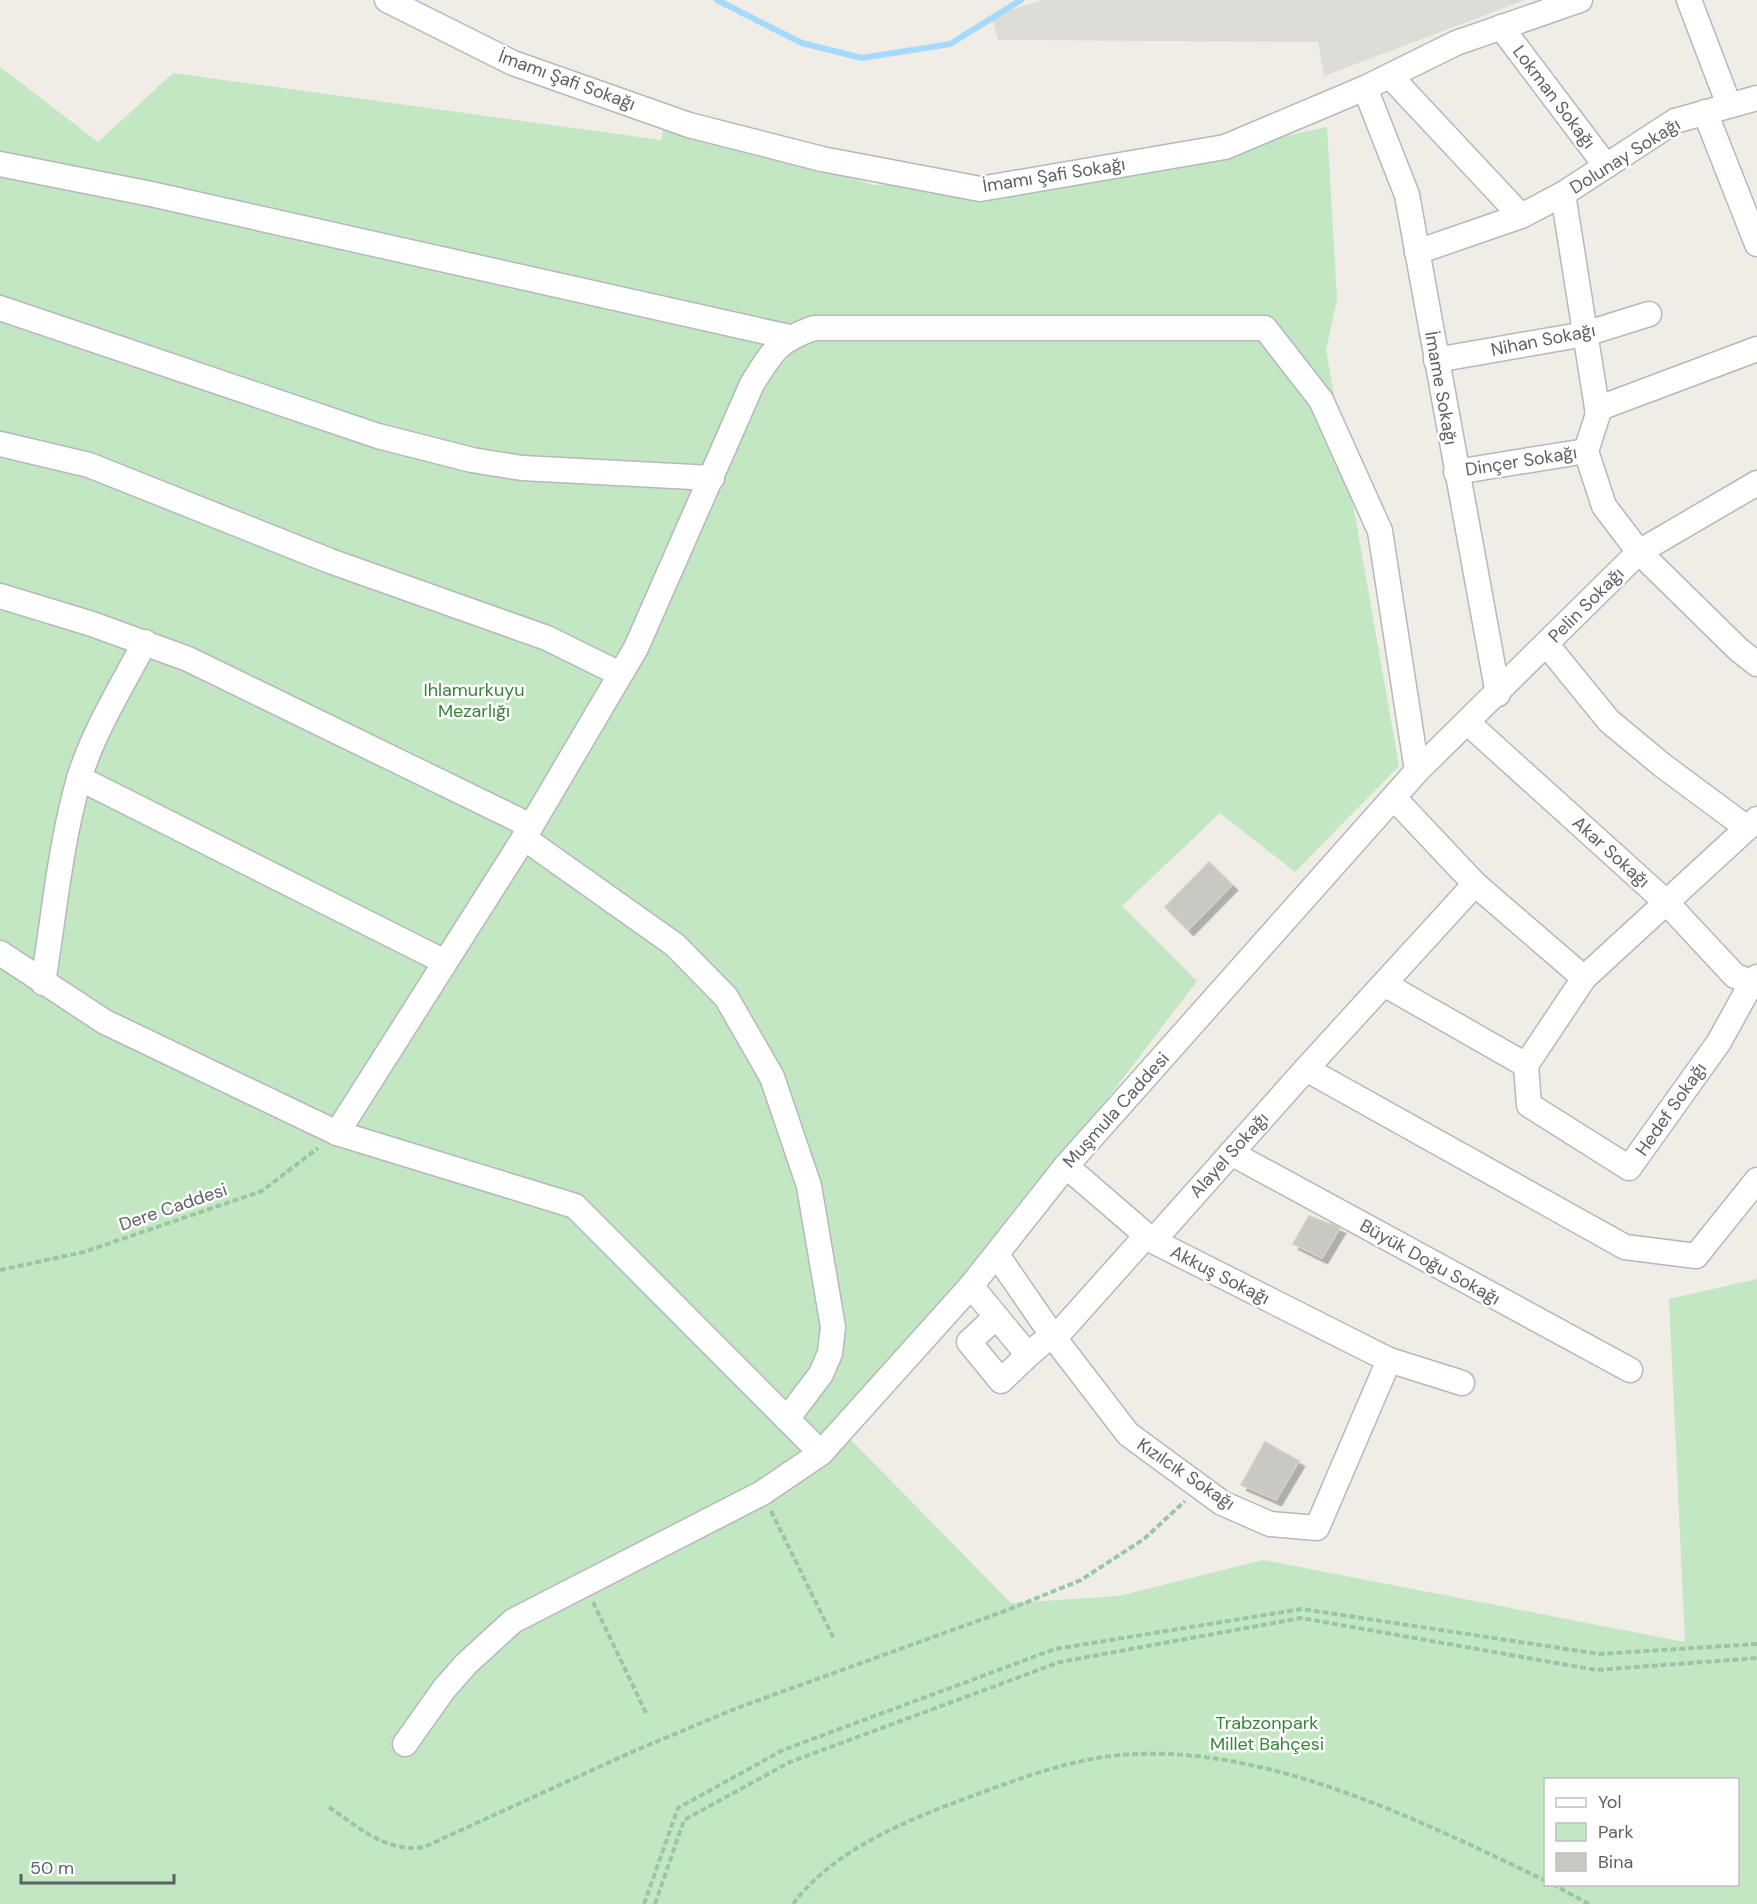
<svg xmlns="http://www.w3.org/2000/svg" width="1757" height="1904" viewBox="0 0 1757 1904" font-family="'DM Sans',sans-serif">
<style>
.industrial{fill:#dedcd7}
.green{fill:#c2e7c2;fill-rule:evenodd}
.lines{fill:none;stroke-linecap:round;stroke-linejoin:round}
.stream{stroke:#a5daff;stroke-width:6}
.building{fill:#cac8c2;stroke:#d4cec3;stroke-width:1.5;filter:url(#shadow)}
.minor-casing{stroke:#b5b8bc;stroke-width:27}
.path{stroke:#99c6a5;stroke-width:4;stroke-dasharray:6 3;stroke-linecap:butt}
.minor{stroke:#fff;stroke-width:24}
.labels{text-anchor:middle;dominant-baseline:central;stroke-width:5;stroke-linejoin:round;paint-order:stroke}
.street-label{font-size:18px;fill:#5d6166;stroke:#fff}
.park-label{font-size:18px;fill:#358537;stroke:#fff}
</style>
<defs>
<filter id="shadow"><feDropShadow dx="5.5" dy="5.5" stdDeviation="0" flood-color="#0004"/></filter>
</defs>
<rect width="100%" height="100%" fill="#efede5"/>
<polygon class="industrial" points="1043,0 1525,0 1324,76 1318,42 998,40 991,16"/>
<path class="green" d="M0 67 98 142 173 73 661 140 665 121 874 185 1123 172 1327 127 1337 299 1326 350 1399 766 1295 872 1220 813 1122 906 1197 981 849 1438 1011 1603 1119 1596 1263 1560 1685 1642 1669 1299 1757 1279V1904H0ZM1546 1780H1738V1884H1546Z"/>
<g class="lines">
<polyline class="stream" points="717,0 802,43 862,58 950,44 1021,0"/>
</g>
<g class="building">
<polygon points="1209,862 1232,885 1188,930 1165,907"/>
<polygon points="1309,1216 1340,1228 1322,1258 1293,1244"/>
<polygon points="1265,1442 1299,1461 1276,1500 1241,1485"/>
</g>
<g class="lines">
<g class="minor-casing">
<g id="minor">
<polyline points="387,0 513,63 689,125 822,159 980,189 1225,147 1365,88 1456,43 1580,0"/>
<polyline points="1689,0 1729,105"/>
<polyline points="1501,27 1606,166"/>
<polyline points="1390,76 1521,216 1563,194 1598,414 1586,451 1604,506 1639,552 1757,483"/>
<polyline points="1365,88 1407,195 1498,694"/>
<polyline points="1705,112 1757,244"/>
<polyline points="0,164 151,194 789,337"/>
<polyline points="1563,194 1675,121 1757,98"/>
<polyline points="1417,252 1521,216"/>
<polyline points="0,308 378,436 472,460 522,468 712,478"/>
<polyline points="1436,360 1585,334 1649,314"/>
<polyline points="1597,409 1757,349"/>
<polyline points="0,444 89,465 330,561 547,638 620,674"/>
<polyline points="1456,472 1586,451"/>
<polyline points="0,596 92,624 188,659 531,826"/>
<polyline points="1547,645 1609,721 1662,765 1747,828"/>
<polyline points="1468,723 1666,902 1735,976 1752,982"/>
<polyline points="79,778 445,962"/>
<polyline points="1394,798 1475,884"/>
<polyline points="1757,819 1584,978 1475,884 1306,1069 1625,1247 1696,1256 1757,1180"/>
<polyline points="524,838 675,945 726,997 772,1077 809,1186 833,1327 830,1353 821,1374 787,1419"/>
<polyline points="0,953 105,1022 337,1133 575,1206 821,1453"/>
<path d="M43 983C54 916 60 845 79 779 93 732 122 686 145 642"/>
<polyline points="1384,984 1526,1065 1529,1105 1629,1168 1719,1042 1752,982 1757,977"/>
<polyline points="1526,1065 1584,978"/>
<path d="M337 1133 524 838 636 648 752 384C772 352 777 341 814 328H1265L1321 400 1380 531 1417 771"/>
<polyline points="1231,1153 1630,1370"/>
<polyline points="1066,1166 1153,1241 1389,1360 1462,1383"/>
<polyline points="1153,1241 1306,1069"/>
<polyline points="997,1255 1052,1335 1128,1434 1222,1503 1270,1524 1317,1528 1389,1360"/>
<polyline points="971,1286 1028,1355 1041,1344"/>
<polyline points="996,1317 969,1342 1001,1381 1028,1355"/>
<polyline points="1054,1339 1146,1236"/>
<polyline points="405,1744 444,1689 466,1664 513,1621 762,1493 821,1453 971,1286 1066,1166 1417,771 1639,552 1739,650 1757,664"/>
</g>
</g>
<g class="path">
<polyline points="0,1270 84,1252 262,1191 318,1148"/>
<polyline points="771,1511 834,1639"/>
<polyline points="593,1602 647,1715"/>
<path d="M329 1807C358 1827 386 1853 424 1847L634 1751 737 1708 1005 1611 1081 1580 1144 1539 1185 1501"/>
<polyline points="1552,1884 1589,1904"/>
<polyline points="644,1904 678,1808 783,1750 1055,1649 1302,1609 1599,1654 1757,1644"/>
<polyline points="655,1904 684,1820 790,1762 1060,1662 1301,1618 1596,1670 1757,1658"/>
<path d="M793 1904C831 1853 898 1824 956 1802 1005 1784 1052 1765 1103 1757 1251 1736 1415 1818 1546 1881"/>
</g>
<use href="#minor" class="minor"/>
</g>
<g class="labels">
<g class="street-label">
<text transform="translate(567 80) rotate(20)">İmamı Şafi Sokağı</text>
<text transform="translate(1554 97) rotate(53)">Lokman Sokağı</text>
<text transform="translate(1625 156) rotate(-32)">Dolunay Sokağı</text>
<text transform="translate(1054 175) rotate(-9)">İmamı Şafi Sokağı</text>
<text transform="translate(1543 340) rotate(-11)">Nihan Sokağı</text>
<text transform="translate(1441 388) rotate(80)">İmame Sokağı</text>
<text transform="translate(1521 461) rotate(-9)">Dinçer Sokağı</text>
<text transform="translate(1586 605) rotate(-45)">Pelin Sokağı</text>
<text transform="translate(1611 852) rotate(42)">Akar Sokağı</text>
<text transform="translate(1671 1109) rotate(-55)">Hedef Sokağı</text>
<text transform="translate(1116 1110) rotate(-48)">Muşmula Caddesi</text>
<text transform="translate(1229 1155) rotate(-48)">Alayel Sokağı</text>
<text transform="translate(173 1207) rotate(-19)">Dere Caddesi</text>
<text transform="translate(1430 1262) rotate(29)">Büyük Doğu Sokağı</text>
<text transform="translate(1220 1275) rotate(27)">Akkuş Sokağı</text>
<text transform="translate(1186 1474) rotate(34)">Kızılcık Sokağı</text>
</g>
<g class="park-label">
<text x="474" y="690">Ihlamurkuyu<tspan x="474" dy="21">Mezarlığı</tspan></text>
<text x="1267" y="1723">Trabzonpark<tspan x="1267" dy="21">Millet Bahçesi</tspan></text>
</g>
</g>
<rect x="1544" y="1778" width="195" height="108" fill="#ffffff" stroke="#bec0c2" stroke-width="1.5"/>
<rect x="1556" y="1798" width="30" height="9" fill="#ffffff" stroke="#bec0c2" stroke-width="1.5"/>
<text x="1598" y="1808" font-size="18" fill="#5d6166">Yol</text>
<rect x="1556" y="1823" width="30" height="18" fill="#c2e7c2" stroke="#bec0c2" stroke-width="1.5"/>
<text x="1598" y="1838" font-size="18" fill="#5d6166">Park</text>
<rect x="1556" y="1853" width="30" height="18" fill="#cac8c2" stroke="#bec0c2" stroke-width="1.5"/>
<text x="1598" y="1868" font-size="18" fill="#5d6166">Bina</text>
<path d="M21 1874v9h153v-9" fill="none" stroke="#5d6166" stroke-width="3"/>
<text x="30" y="1874" font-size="18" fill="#5d6166" stroke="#ffffff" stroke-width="4.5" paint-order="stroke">50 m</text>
</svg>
